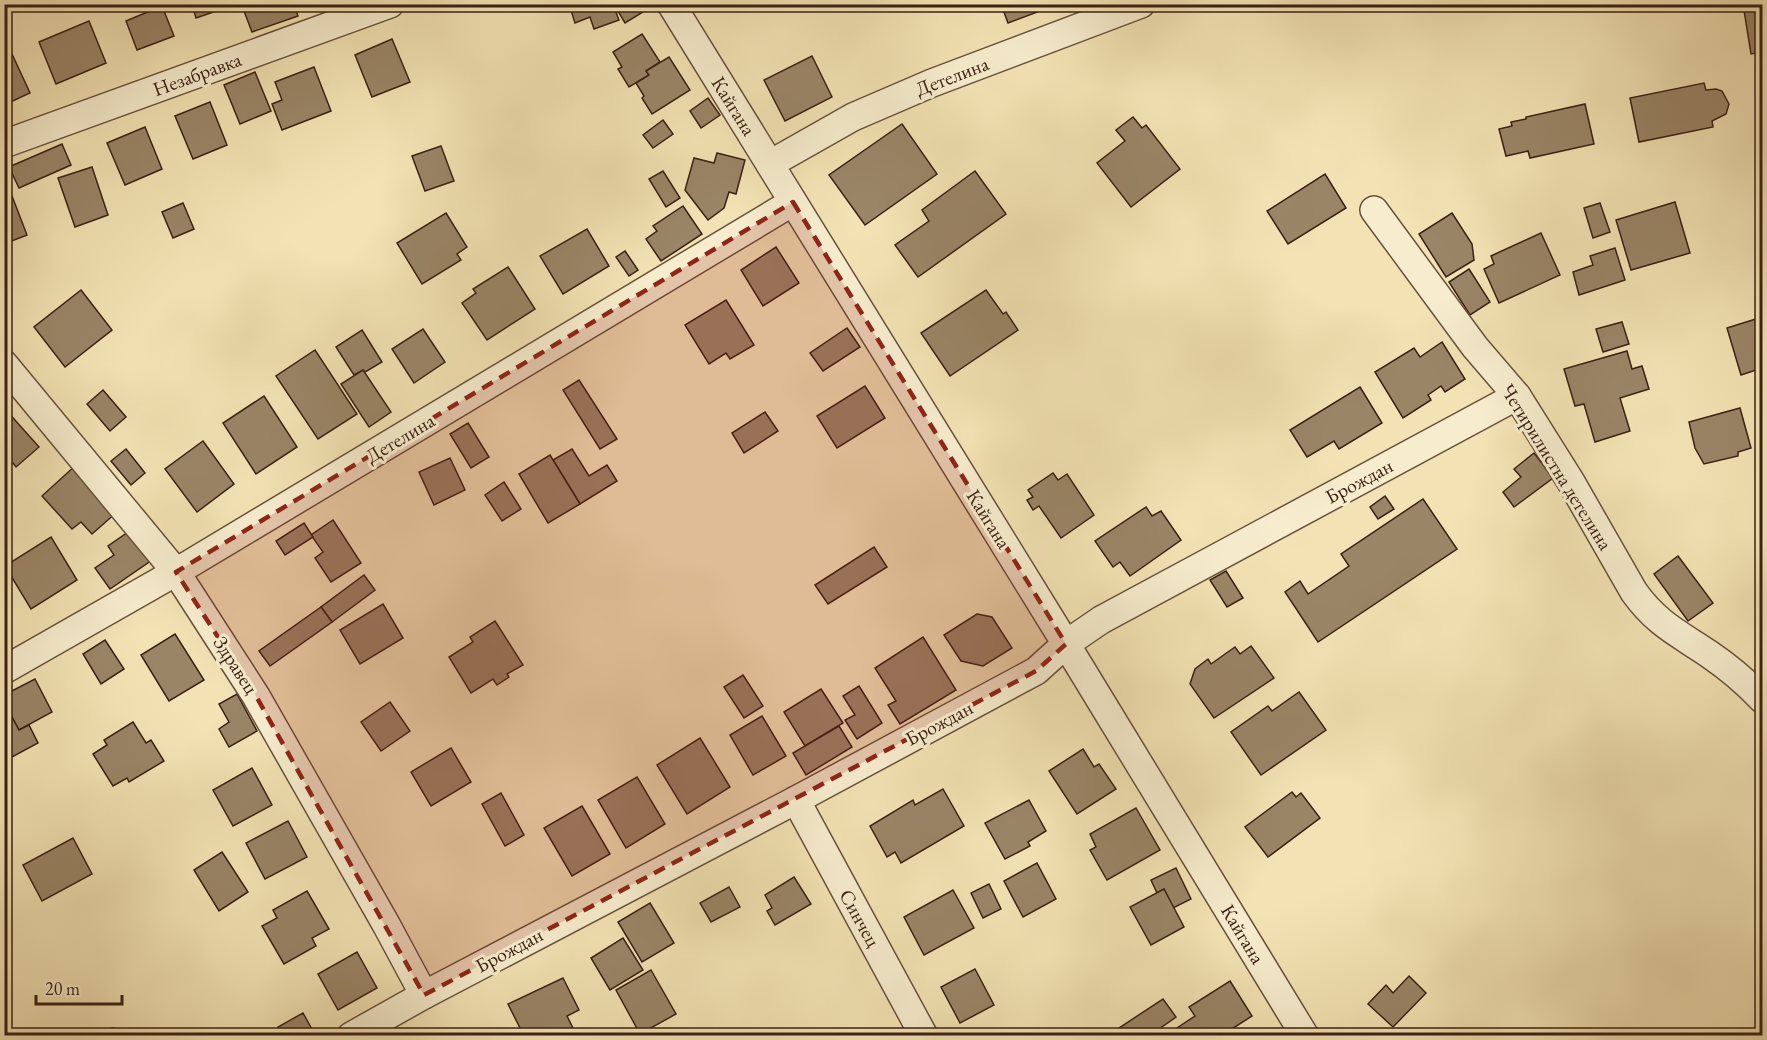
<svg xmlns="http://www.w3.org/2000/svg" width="1767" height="1040" viewBox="0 0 1767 1040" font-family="'EB Garamond',serif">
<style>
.building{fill:#9a8567;stroke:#3a2014;stroke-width:1.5}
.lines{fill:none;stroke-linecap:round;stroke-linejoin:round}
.minor-casing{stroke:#68513c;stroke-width:30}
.minor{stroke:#f7edce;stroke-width:27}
.marked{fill:#8f2418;fill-opacity:0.2;stroke:#8f2418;stroke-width:4.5;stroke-dasharray:12 8;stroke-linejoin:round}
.labels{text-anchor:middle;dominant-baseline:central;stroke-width:6;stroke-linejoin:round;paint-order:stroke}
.street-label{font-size:20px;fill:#3a2014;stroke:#f7edce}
</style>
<rect width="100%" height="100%" fill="#f3e3b4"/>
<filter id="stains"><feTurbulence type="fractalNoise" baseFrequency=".00333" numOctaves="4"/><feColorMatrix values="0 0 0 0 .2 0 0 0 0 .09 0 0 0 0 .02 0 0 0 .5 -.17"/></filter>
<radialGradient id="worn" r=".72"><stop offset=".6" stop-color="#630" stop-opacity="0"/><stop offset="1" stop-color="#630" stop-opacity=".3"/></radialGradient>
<g class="building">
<polygon points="192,4 227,4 228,7 196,18"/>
<polygon points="263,4 294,4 298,16 252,32 244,11"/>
<polygon points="569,4 613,4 619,20 594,29 590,17 575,23"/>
<polygon points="618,4 656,4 625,23 615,6"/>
<polygon points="1001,4 1056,4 1056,5 1008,23"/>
<polygon points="1743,4 1762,4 1762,52 1751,54"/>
<polygon points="162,6 174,36 137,50 126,21"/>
<polygon points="89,21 106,63 56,84 39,42"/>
<polygon points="642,34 660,62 646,71 649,75 629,87 618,69 622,67 613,52"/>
<polygon points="392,39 410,82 372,97 355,55"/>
<polygon points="12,54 30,93 4,105 4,58"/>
<polygon points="812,56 832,97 785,121 764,80"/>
<polygon points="669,57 690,90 652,114 642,98 644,96 636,83 649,75 646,71"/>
<polygon points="314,67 331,111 282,130 272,104 282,100 275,82"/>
<polygon points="255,72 271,111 240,124 224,85"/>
<polygon points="1704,83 1706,90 1716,89 1722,91 1729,104 1726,114 1712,121 1713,127 1639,142 1630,98"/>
<polygon points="708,98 720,115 701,128 690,111"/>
<polygon points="210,102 227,145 193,159 175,116"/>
<polygon points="1585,104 1594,144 1530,158 1528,151 1506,156 1499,129 1512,126 1511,122 1526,119 1526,117"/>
<polygon points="1133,117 1142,128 1146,125 1180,169 1131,207 1097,163 1125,141 1116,130"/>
<polygon points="663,120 673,134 653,148 643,135"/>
<polygon points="902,124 937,174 865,225 829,175"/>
<polygon points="145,127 162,169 125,185 107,143"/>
<polygon points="62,144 71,165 19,188 9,167"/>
<polygon points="441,146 454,181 425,191 412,156"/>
<polygon points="717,153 745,160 736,194 729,192 724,208 708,220 685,190 694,158 714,163"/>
<polygon points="92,167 108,215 75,227 58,178"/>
<polygon points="663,171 680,198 666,207 649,179"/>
<polygon points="975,171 1006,214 918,277 895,245 929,221 922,210"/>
<polygon points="1325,174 1346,208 1288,244 1267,211"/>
<polygon points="12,196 27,235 4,244 4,199"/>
<polygon points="1675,202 1690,253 1631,270 1616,220"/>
<polygon points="183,203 194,229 173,238 162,212"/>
<polygon points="1600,203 1610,232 1593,238 1584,208"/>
<polygon points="683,206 702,234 661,261 646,239 657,231 653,226"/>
<polygon points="446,213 467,247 457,254 461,260 422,284 397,243"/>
<polygon points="1452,213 1472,244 1474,260 1446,277 1419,234"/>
<polygon points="587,229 609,266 563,294 540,256"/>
<polygon points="1541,233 1560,275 1499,303 1484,269 1494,264 1491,256"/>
<polygon points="776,247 799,283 763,306 741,270"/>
<polygon points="1615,248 1625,280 1579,295 1573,272 1593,265 1590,256"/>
<polygon points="625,251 638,270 629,276 616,257"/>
<polygon points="508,267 535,309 487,340 462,303 476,293 473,289"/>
<polygon points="1469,269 1490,302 1470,315 1449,282"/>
<polygon points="81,290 112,330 65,367 34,327"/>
<polygon points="986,290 1003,314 1006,312 1018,330 950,376 921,333"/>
<polygon points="726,300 754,345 730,359 726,353 709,364 685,325"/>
<polygon points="1762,317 1762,368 1741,375 1727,328"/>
<polygon points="1622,322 1629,344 1603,352 1596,329"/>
<polygon points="847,328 860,347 823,371 810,353"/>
<polygon points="423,329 445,362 414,383 392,349"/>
<polygon points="362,330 382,362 365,372 363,370 354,375 336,347"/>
<polygon points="1442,342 1465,379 1445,392 1441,386 1428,395 1431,400 1403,418 1375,372 1414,348 1420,357"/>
<polygon points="315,350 357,414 318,439 276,376"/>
<polygon points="1627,351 1632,369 1642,366 1649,389 1620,398 1630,431 1595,442 1584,404 1575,406 1564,369"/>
<polygon points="363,370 391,412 369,427 341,384"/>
<polygon points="579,380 617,439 600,449 563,390"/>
<polygon points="865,386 885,418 837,448 817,416"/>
<polygon points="1360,387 1382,423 1339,449 1334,441 1307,457 1290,430"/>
<polygon points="103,390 126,417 110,431 87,404"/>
<polygon points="264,396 297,447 256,474 223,423"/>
<polygon points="1740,408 1751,448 1738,452 1738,456 1704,464 1695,448 1689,422"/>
<polygon points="6,410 39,447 16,467 13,463 4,470 4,412"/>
<polygon points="765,412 778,431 744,453 732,433"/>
<polygon points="468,423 489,457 471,468 450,434"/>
<polygon points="203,441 234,484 197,512 165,469"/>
<polygon points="126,449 145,473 131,485 111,461"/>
<polygon points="572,449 589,476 607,465 617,481 580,504 553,460"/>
<polygon points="1534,453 1553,478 1514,507 1503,492 1521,477 1514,469"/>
<polygon points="550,455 580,504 548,523 519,474"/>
<polygon points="450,458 465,490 434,505 419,472"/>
<polygon points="76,465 117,512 92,534 81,522 72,529 42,496"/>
<polygon points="1053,473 1058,480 1067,474 1094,515 1061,538 1039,506 1033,510 1027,500 1033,497 1028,490"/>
<polygon points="504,482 521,509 502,521 485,495"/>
<polygon points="1385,496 1394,509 1378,519 1370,507"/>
<polygon points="1423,499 1457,549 1318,642 1285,592 1300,581 1308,594 1349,566 1341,554"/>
<polygon points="1146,507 1152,516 1161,511 1181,540 1130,576 1120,562 1113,567 1095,541"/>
<polygon points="333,520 361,563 331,582 315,558 323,552 311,535"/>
<polygon points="304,523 313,537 285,555 276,541"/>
<polygon points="131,530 152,560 110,589 95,568 114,555 108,546"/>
<polygon points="51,537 77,580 31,609 5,566"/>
<polygon points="874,547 887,567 828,604 815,585"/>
<polygon points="1678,556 1713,603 1688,621 1654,574"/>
<polygon points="1226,571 1243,598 1227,607 1210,580"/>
<polygon points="364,575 375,590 332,622 321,607"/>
<polygon points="383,604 403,638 360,664 340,630"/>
<polygon points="321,607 332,622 270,666 259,651"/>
<polygon points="977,614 992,617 1012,648 983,666 961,661 944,635"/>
<polygon points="495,621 523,665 507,674 509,677 497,685 493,679 471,693 449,657 473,642 470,637"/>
<polygon points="175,634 204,680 169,701 141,655"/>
<polygon points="923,637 956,690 900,724 888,705 896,701 875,668"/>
<polygon points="105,640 124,669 101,684 83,654"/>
<polygon points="1251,646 1274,678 1214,718 1190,684 1195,669 1208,659 1211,664 1235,647 1240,654"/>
<polygon points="743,675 763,706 744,718 724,687"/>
<polygon points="35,679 52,712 19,730 4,702 4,695"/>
<polygon points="859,686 882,723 857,739 845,720 855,715 843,696"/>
<polygon points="821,689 843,723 805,746 784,712"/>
<polygon points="1299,692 1326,730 1261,775 1231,732 1268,706 1272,711"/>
<polygon points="237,694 257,731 229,747 219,729 229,722 219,704"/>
<polygon points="390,702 410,731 381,751 361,722"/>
<polygon points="762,716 786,756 753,775 730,735"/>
<polygon points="12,717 19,730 29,725 38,743 12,757 4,742 4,721"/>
<polygon points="133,722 146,743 151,740 164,761 129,782 127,778 113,786 93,754 107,745 104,740"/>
<polygon points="839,726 852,747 806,775 793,753"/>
<polygon points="700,738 730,787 687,814 657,765"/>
<polygon points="451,748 471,782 431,806 411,772"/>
<polygon points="1083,749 1094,767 1099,764 1116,789 1077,814 1049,771"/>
<polygon points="252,768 272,805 233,826 213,790"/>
<polygon points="637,777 665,824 626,848 598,800"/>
<polygon points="943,789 964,826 901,863 895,852 887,857 870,826 913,800 915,805"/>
<polygon points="1292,792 1296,797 1301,793 1320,818 1268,857 1245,827"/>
<polygon points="501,793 524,835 505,846 482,804"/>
<polygon points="1029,800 1046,831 1028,842 1030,846 1005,859 985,823"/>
<polygon points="582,806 610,854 572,876 544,828"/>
<polygon points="1136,808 1160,850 1107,880 1090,850 1096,847 1090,834"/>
<polygon points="288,821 307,857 265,879 246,843"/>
<polygon points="73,838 92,874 42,901 23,865"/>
<polygon points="222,852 248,892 219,911 194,870"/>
<polygon points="1037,863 1056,899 1023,917 1004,881"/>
<polygon points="1176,868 1191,899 1173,908 1164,889 1157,893 1151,880"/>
<polygon points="794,877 811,904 775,925 767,911 772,908 765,895"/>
<polygon points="989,884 1001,909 983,918 971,893"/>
<polygon points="729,887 740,907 711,922 700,903"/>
<polygon points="1164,889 1184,927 1151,945 1130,907"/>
<polygon points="953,890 974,928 924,955 904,917"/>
<polygon points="307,891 329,929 312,938 316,946 284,964 262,926 277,918 273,910"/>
<polygon points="650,903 674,943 642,962 618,922"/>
<polygon points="623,938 643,970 610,990 591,958"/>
<polygon points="357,952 377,988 338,1010 318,974"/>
<polygon points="975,969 994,1005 960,1023 941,987"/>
<polygon points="651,970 676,1014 640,1034 616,990"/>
<polygon points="1409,976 1426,993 1393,1027 1368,1004 1386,985 1393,993"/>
<polygon points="563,978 579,1010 567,1016 577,1036 524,1036 508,1004"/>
<polygon points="1230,981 1252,1016 1221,1036 1182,1036 1177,1028 1195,1016 1189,1007"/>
<polygon points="1163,999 1176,1017 1149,1036 1124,1036 1119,1028"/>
<polygon points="303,1013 314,1033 309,1036 282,1036 278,1027"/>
<polygon points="112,1028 147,1035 147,1036 111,1036"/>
<polygon points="221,1029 249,1031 249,1036 220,1036"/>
</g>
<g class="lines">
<g class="minor-casing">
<g id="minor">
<polyline points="671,4 1066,644 1305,1036"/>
<polyline points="4,144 390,4"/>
<polyline points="770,164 853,117 932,83 1141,4"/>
<path d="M1374 210 1475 347 1517 396 1571 482 1634 592C1657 624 1678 633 1709 654 1728 667 1747 683 1762 699"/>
<polyline points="4,364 176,572 256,696 387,926 424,995"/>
<polyline points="4,670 176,572 793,202"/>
<polyline points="796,800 924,1036"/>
<polyline points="351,1036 424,995 796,800 1036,671 1066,644 1101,620 1517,396"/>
</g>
</g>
<use href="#minor" class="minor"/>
</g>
<path class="marked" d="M793 202 1066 644 1036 671 424 995 256 696 176 572Z"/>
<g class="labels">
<g class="street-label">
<text transform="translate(197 74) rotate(-20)">Незабравка</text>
<text transform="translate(952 76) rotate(-21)">Детелина</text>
<text transform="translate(734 106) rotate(58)">Кайгана</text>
<text transform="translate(400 438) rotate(-31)">Детелина</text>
<text transform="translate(1557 467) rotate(58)">Четирилистна детелина</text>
<text transform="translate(1359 481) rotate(-28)">Брождан</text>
<text transform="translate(989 519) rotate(58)">Кайгана</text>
<text transform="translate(236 665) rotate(57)">Здравец</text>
<text transform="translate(939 723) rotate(-28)">Брождан</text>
<text transform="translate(860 918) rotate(61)">Синчец</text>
<text transform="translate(1243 934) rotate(59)">Кайгана</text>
<text transform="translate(509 950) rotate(-28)">Брождан</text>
</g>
</g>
<rect width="1767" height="1040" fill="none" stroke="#f3e3b4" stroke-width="24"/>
<rect x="6" y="6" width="1755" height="1028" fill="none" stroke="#3a2014" stroke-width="3"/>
<rect x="12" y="12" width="1743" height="1016" fill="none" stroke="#3a2014" stroke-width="1.5"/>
<path d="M36 995v9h86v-9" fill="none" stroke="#3a2014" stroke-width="3"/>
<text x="45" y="995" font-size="18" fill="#3a2014" stroke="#f7edce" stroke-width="4.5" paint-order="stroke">20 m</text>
<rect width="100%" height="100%" filter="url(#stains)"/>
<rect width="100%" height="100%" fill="url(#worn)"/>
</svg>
